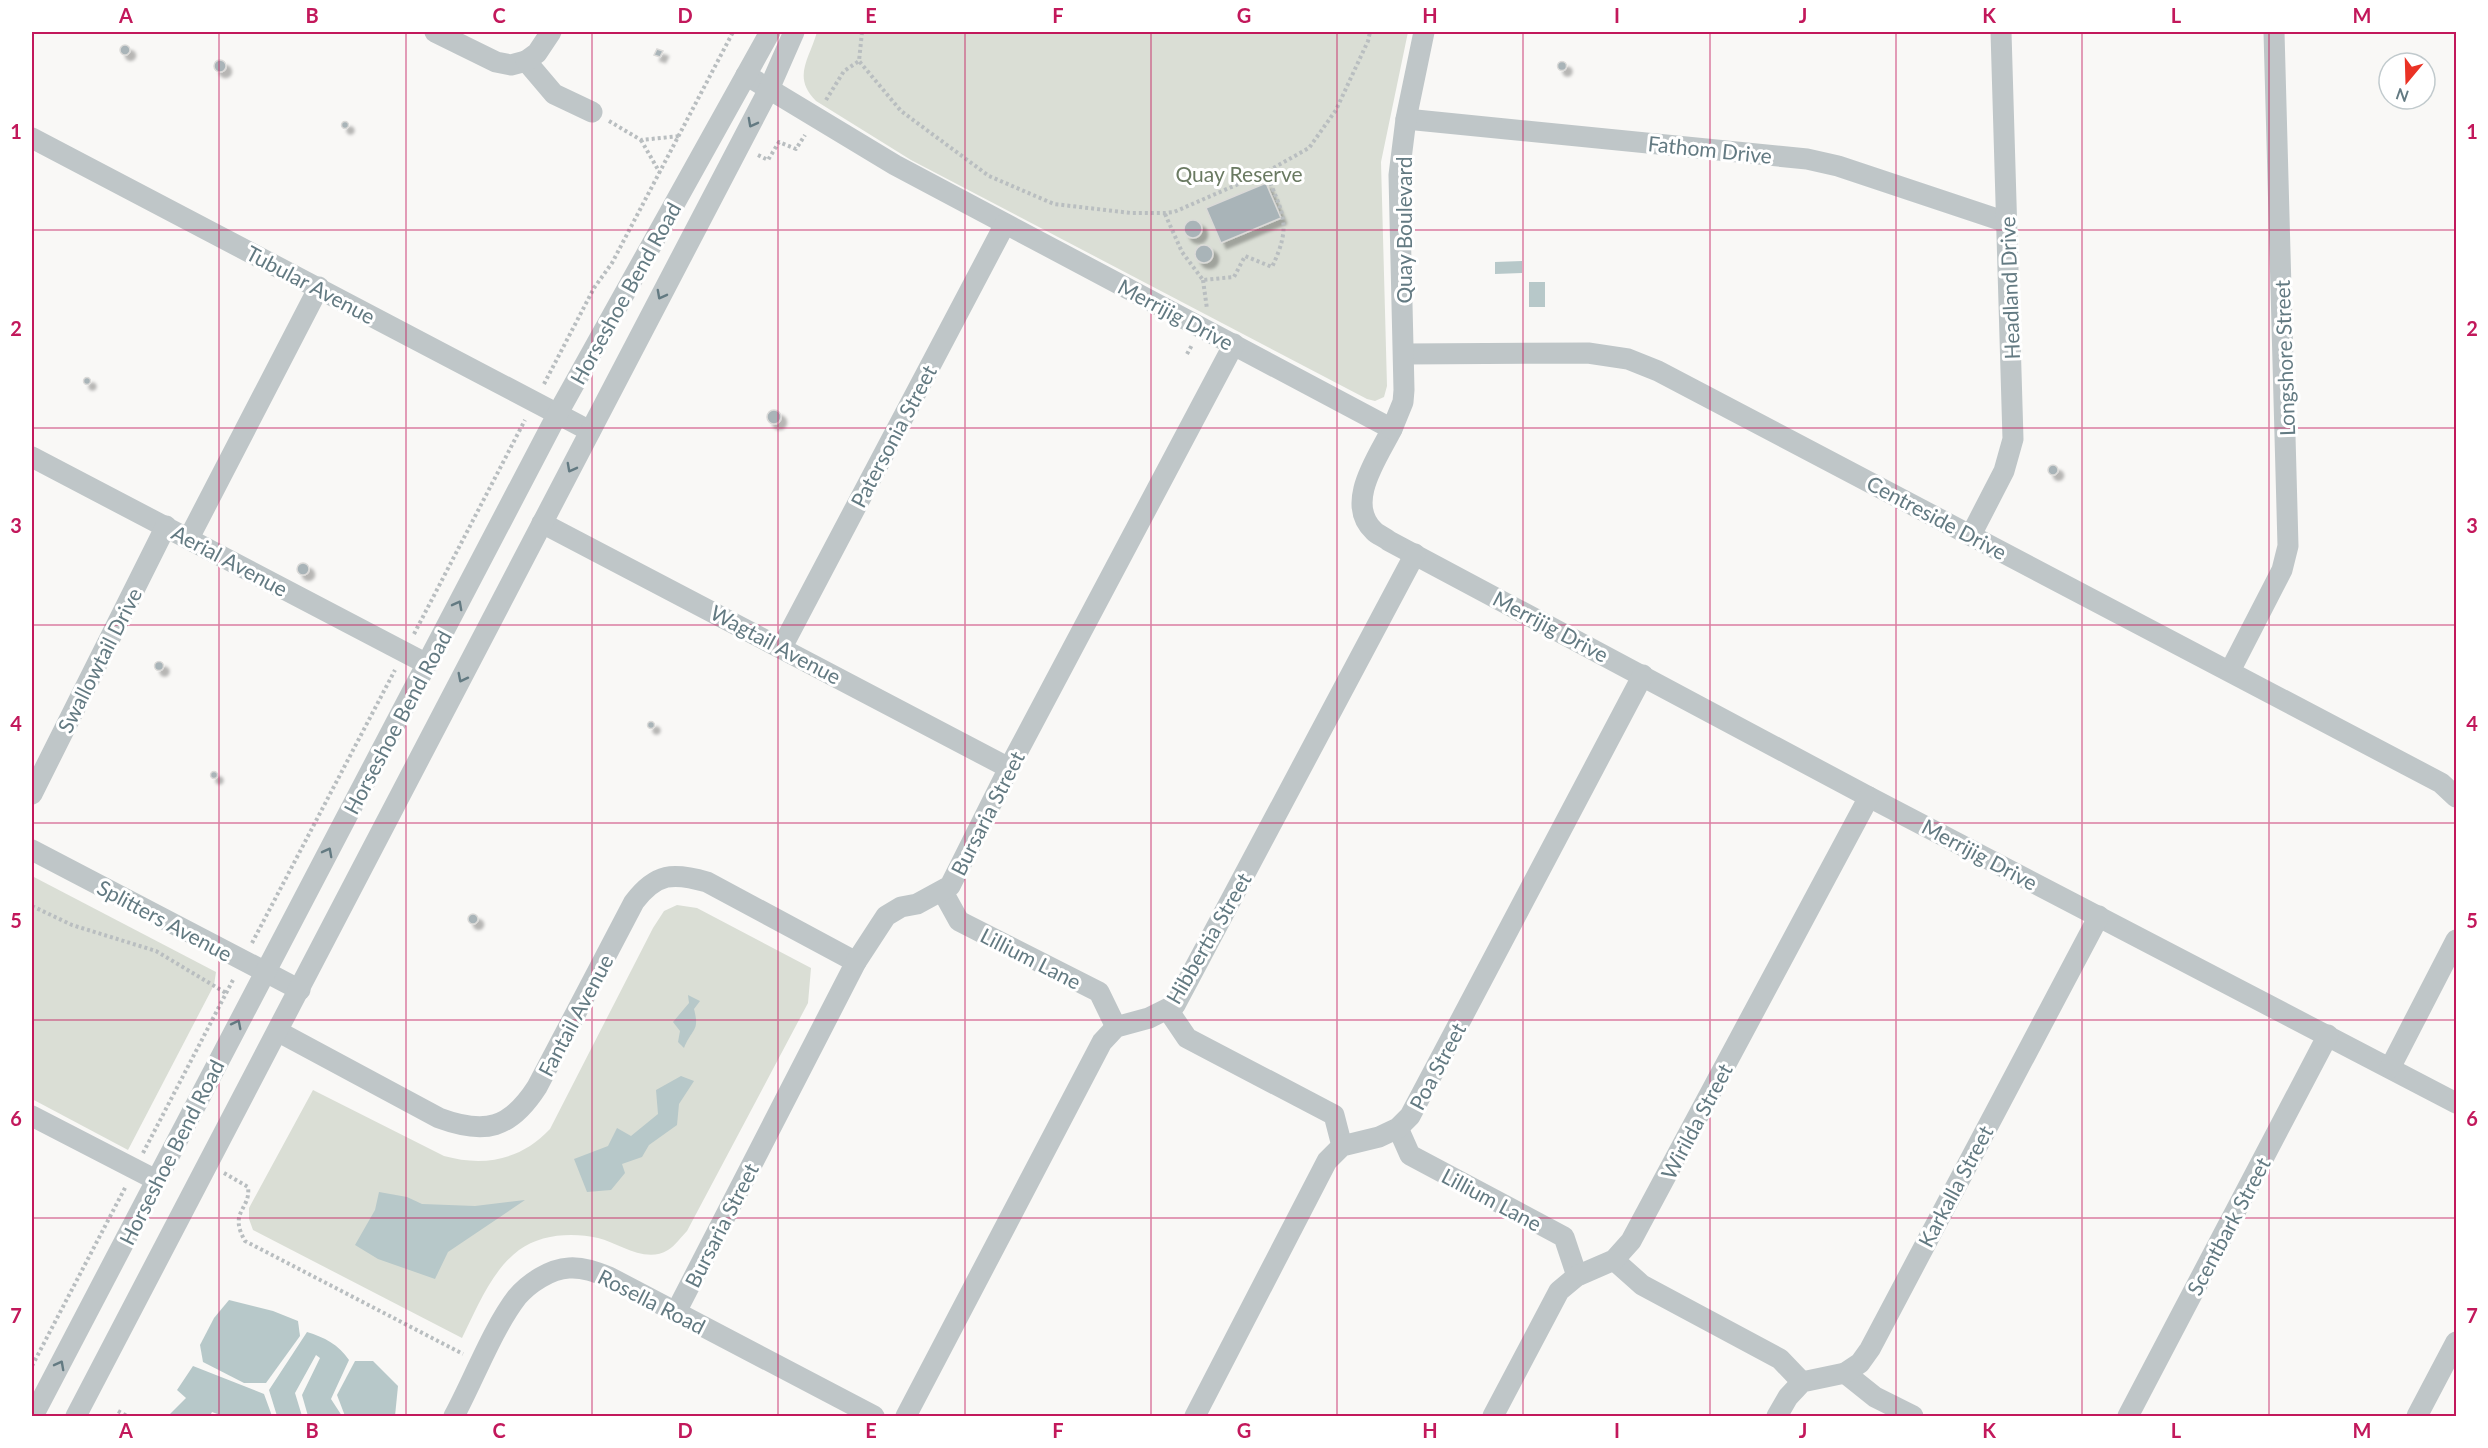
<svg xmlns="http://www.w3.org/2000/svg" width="2488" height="1448" viewBox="0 0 2488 1448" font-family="Lato,sans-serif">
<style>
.green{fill:#daded5}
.water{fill:#b7c8c9}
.building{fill:#a9b4b8;stroke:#dbdad8;stroke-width:1.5;filter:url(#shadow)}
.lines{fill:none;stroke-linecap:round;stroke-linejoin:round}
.path{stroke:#b9bec0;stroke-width:4;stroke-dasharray:3 3;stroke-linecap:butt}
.minor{stroke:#bfc6c8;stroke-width:21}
.oneway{stroke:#637a82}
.grid{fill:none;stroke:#c2185b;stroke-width:1.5;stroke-opacity:0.55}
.labels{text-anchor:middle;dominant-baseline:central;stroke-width:6;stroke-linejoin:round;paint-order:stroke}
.street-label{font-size:21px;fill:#637a82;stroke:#fff}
.park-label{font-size:21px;fill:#6a7a62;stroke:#fff}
.neatline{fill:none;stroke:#c2185b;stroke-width:2}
.grid-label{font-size:20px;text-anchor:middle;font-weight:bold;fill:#c2185b}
</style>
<defs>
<filter id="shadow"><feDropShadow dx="5.5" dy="5.5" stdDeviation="1.5" flood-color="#0004"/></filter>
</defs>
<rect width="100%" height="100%" fill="#f9f8f6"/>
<g class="green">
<path d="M817 32H1408L1381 162 1387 386 1384 397 1375 401 1367 399 911 160 816 101C792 77 809 60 817 32Z"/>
<polygon points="32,876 216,972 214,985 128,1150 32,1099"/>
<path d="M677 905 697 908 811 968 808 1003 687 1231C681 1237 675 1246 668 1250 645 1264 619 1243 598 1238 573 1232 540 1234 519 1250 491 1271 477 1308 462 1338L253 1230 249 1219V1208L313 1090 444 1156C484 1167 521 1160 550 1129L653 928 664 911Z"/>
</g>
<g class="water">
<polygon points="1522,261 1522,273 1495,274 1495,262"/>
<rect x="1529" y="282" width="16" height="25"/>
<path d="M688 995 700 1001 694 1009C700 1032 692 1028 684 1048L678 1042 680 1031 673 1022 689 1003Z"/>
<polygon points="681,1076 694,1081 679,1104 677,1125 649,1145 642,1157 622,1164 625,1173 611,1190 587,1192 574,1159 608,1146 617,1128 631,1136 658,1114 656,1090"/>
<polygon points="379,1192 407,1197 422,1204 475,1206 525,1200 448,1252 435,1279 378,1259 355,1245 375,1210"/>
<polygon points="229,1300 273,1311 298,1321 300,1336 266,1383 244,1383 203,1362 200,1345 214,1318"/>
<path d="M307 1332C324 1337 339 1345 349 1360L331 1399 342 1416H308L302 1395 320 1358 316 1355 295 1393 302 1416H277L269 1390Z"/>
<polygon points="355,1361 373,1361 398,1386 395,1416 345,1416 337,1395"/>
<polygon points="193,1366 264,1394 272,1416 223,1416 212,1412 210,1416 168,1416 186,1398 177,1390"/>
</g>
<g class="building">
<circle cx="125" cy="50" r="5"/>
<polygon points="657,49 663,51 660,57 654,55"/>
<circle cx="220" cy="66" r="6"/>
<circle cx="1562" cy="66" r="4.5"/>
<circle cx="345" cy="125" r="3.5"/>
<polygon points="1266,183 1281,218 1221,243 1206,208"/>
<circle cx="1193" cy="229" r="9"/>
<circle cx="1204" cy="254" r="9"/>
<circle cx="87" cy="381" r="3.5"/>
<circle cx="774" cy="417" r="7"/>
<circle cx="2053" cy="470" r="5"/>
<circle cx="303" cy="569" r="6"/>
<circle cx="159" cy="666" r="4.5"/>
<circle cx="651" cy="725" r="3.5"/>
<circle cx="214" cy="775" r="3.5"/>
<circle cx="473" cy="919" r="5"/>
</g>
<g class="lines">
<g class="path">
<polyline points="862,32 859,61 901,111 989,176 1054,204 1131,213 1165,213 1174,212 1266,172 1309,148 1336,110 1368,41 1370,32"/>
<polyline points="826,100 844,71 859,61"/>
<polyline points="609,121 641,140 680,136"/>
<polyline points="641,140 660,173"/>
<polyline points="758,155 768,160 779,142 796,149 805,135"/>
<path d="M1165 214 1182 252 1203 280 1234 277 1245 256 1272 267C1293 223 1282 214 1266 172"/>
<polyline points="1203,280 1207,309"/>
<polyline points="1187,354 1192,345"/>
<polyline points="544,384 594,288 612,263 733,32"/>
<polyline points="414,634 525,420"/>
<polyline points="32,906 72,925 156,951 226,993"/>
<polyline points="252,943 395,670"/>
<polyline points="143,1153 234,978"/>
<path d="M224 1173 248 1187C251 1210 228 1211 245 1241L463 1354"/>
<polyline points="32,1366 126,1186"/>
<polyline points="118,1411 127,1416"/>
</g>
<g class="minor">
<polyline points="435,32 496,62 511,65 526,61 554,94 592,112"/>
<polyline points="526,61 537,53 551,32"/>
<path d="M746 75 895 165 1392 429C1378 457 1344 503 1374 531 1378 535 1384 537 1389 541L1869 797 2456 1103"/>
<polyline points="1406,119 1807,159 1838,166 2006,222"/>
<polyline points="32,138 590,431"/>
<polyline points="1405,354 1588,353 1628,359 1658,371 2441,783 2456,797"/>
<polyline points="1392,429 1403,402 1404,390 1399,175 1406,119 1424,32"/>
<polyline points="32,457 427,664"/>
<polyline points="542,523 1009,768"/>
<polyline points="1971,535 2004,471 2013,439 2001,32"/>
<polyline points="189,538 319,287"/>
<polyline points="782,647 1005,224"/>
<polyline points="2230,671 2282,570 2288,546 2274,32"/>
<polyline points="32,794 166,526"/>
<polyline points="32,850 300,990"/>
<polyline points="943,892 959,921 1099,992 1116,1027"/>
<polyline points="1168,1010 1187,1038 1334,1115 1342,1146"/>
<path d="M279 1032 439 1118C485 1135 510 1129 537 1087L634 902C656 873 673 872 707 882L856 962"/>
<polyline points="2390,1068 2456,940"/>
<polyline points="32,1116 156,1180"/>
<polyline points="1398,1128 1410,1155 1564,1237 1577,1276"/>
<polyline points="1614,1260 1642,1285 1780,1359 1802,1382"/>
<polyline points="676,1312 856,962 886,916 901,907 917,904 950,886 1009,768 1234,344"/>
<polyline points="1845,1373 1875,1397 1913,1416"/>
<polyline points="33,1416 558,413 770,32"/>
<polyline points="76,1416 769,89 794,32"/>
<path d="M454 1416C473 1381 493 1328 517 1297 529 1283 550 1269 569 1268 583 1267 596 1272 609 1277L874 1416"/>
<polyline points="906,1416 1102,1042 1116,1027 1149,1018 1175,1005 1415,554"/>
<polyline points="1195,1416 1327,1161 1342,1146 1379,1137 1398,1128 1410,1116 1643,675"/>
<polyline points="1493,1416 1559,1291 1577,1276 1614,1260 1631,1241 1869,797"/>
<polyline points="1777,1416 1788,1397 1802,1382 1845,1373 1860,1363 1870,1349 2099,916"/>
<polyline points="2128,1416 2328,1035"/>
<polyline points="2417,1416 2456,1342"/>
</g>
</g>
<defs><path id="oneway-chevron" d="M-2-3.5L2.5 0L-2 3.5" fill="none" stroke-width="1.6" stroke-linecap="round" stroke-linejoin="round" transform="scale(1.5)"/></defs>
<g class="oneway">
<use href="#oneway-chevron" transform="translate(752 123) rotate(118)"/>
<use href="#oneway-chevron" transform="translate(661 295) rotate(118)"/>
<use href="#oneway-chevron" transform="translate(571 468) rotate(118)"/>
<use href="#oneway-chevron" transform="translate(458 605) rotate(-62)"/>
<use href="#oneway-chevron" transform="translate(462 678) rotate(117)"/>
<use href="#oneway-chevron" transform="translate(328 852) rotate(-62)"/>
<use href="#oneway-chevron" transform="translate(237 1024) rotate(-63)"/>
<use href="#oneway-chevron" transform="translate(60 1365) rotate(-62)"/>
</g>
<path class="grid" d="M219 32V1416M406 32V1416M592 32V1416M778 32V1416M965 32V1416M1151 32V1416M1337 32V1416M1523 32V1416M1710 32V1416M1896 32V1416M2082 32V1416M2269 32V1416M32 230H2456M32 428H2456M32 625H2456M32 823H2456M32 1020H2456M32 1218H2456"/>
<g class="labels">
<g class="street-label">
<text transform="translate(1710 149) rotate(6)">Fathom Drive</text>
<text transform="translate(1403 230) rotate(-90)">Quay Boulevard</text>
<text transform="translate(311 284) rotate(28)">Tubular Avenue</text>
<text transform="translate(2009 288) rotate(-92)">Headland Drive</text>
<text transform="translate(625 293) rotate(-61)">Horseshoe Bend Road</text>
<text transform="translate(1176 314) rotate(28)">Merrijig Drive</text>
<text transform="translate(2284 358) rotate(-92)">Longshore Street</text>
<text transform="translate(893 436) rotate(-62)">Patersonia Street</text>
<text transform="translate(1937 517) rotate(28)">Centreside Drive</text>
<text transform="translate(230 560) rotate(28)">Aerial Avenue</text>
<text transform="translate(1551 626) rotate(28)">Merrijig Drive</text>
<text transform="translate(776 644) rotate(28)">Wagtail Avenue</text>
<text transform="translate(99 660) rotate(-63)">Swallowtail Drive</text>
<text transform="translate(397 722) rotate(-62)">Horseshoe Bend Road</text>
<text transform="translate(987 813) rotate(-63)">Bursaria Street</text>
<text transform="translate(1980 854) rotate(28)">Merrijig Drive</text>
<text transform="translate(165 920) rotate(28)">Splitters Avenue</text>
<text transform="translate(1208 938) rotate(-60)">Hibbertia Street</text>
<text transform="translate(1031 958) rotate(27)">Lillium Lane</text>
<text transform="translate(575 1015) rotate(-62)">Fantail Avenue</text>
<text transform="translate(1437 1066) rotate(-62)">Poa Street</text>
<text transform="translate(1696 1121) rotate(-62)">Wirilda Street</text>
<text transform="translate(171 1152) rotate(-63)">Horseshoe Bend Road</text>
<text transform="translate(1955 1186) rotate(-62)">Karkalla Street</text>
<text transform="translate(1492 1199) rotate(28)">Lillium Lane</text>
<text transform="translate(721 1225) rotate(-63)">Bursaria Street</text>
<text transform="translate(2228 1226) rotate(-62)">Scentbark Street</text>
<text transform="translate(652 1301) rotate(27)">Rosella Road</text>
</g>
<g class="park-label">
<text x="1239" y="173">Quay Reserve</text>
</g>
</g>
<rect width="2488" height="1448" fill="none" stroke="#ffffff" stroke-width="66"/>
<g transform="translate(2407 81) rotate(199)"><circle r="28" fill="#ffffff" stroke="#c1cacd" stroke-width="1.5"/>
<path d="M0-4.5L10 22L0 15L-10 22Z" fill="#ea3225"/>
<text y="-9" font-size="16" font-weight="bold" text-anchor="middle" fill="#637a82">N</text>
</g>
<rect x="33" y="33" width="2422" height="1382" class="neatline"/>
<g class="grid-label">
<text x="126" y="23">A</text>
<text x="312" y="23">B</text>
<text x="499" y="23">C</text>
<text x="685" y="23">D</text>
<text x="871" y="23">E</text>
<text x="1058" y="23">F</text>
<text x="1244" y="23">G</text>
<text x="1430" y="23">H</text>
<text x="1617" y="23">I</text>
<text x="1803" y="23">J</text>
<text x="1989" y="23">K</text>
<text x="2176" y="23">L</text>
<text x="2362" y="23">M</text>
<text x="16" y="139">1</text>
<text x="2472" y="139">1</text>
<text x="16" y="336">2</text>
<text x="2472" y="336">2</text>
<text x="16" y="533">3</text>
<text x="2472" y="533">3</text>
<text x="16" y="731">4</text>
<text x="2472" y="731">4</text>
<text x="16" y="928">5</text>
<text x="2472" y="928">5</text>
<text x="16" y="1126">6</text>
<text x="2472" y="1126">6</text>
<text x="16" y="1323">7</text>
<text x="2472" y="1323">7</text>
<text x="126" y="1438">A</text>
<text x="312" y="1438">B</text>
<text x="499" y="1438">C</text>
<text x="685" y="1438">D</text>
<text x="871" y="1438">E</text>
<text x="1058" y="1438">F</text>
<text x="1244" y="1438">G</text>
<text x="1430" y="1438">H</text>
<text x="1617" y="1438">I</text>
<text x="1803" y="1438">J</text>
<text x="1989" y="1438">K</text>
<text x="2176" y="1438">L</text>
<text x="2362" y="1438">M</text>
</g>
</svg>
